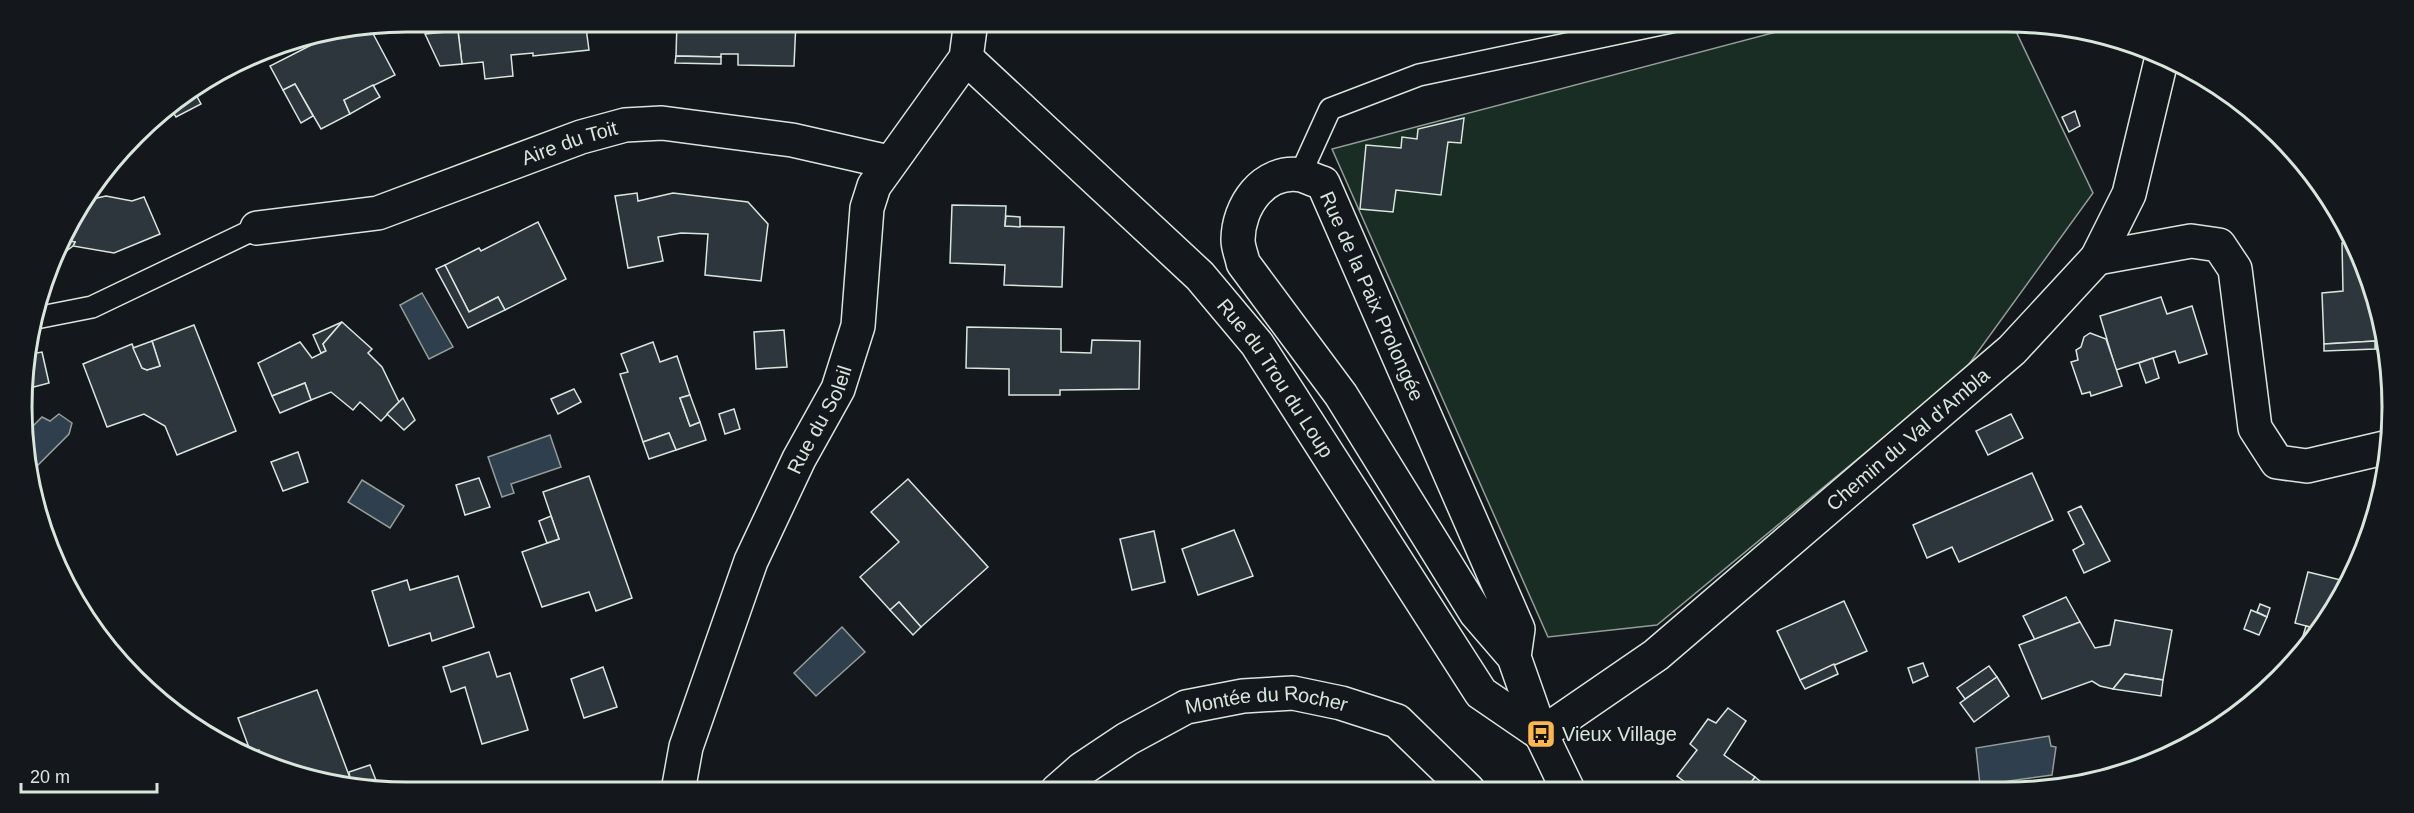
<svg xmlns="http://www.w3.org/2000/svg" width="2414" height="813" viewBox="0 0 2414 813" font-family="Arial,sans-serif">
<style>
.green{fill:#1a2d24;stroke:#939e99;stroke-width:1.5}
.water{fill:#2f3f4d;stroke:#939e99;stroke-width:1.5}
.building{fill:#2c363c;stroke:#d8e6dc;stroke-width:1.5}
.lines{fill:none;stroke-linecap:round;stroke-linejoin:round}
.service-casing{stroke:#d8e6dc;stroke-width:24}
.minor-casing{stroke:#d8e6dc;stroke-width:36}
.service{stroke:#14181c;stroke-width:21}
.minor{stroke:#14181c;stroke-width:33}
.labels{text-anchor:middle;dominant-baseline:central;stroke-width:4.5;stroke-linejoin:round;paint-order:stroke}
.street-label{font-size:20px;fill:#d8e6dc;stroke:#14181c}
.poi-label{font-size:20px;fill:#d8e6dc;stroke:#14181c;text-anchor:start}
.rim{fill:none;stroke:#d8e6dc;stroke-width:3}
</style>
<rect width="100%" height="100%" fill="#14181c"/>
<polygon class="green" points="1818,21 2011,21 2093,193 1964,371 1657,625 1548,637 1332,149"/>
<g class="water">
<polygon points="422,293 453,347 429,359 400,305"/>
<polygon points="59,414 72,423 69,434 32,471 29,430 42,417 50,421"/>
<polygon points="550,435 561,467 511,484 514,493 502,497 488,457"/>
<polygon points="362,480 404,506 390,528 348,502"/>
<polygon points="842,627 865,652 816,696 794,673"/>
<polygon points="2049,736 2051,746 2056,747 2052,775 1980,785 1976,748"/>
</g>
<g class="building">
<polygon points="504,21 523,21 523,28 508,30"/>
<polygon points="523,21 585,21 589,50 533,56 533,53 511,55 513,76 485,79 483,62 462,64 458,31 507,25 508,30 523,28"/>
<polygon points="677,21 796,21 794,66 738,65 738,54 721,54 721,57 676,56"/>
<polygon points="370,28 395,75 344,100 350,114 321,129 295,84 283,90 270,66 327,37"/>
<polygon points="458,31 462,64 440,66 425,34"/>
<polygon points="676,56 721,57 721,64 675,63"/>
<polygon points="295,84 313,116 301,123 283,90"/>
<polygon points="373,85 380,97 350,114 344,100"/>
<polygon points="194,91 201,104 176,117 169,106"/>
<polygon points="2075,111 2080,126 2069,132 2062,117"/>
<polygon points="1464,118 1461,143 1448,142 1441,195 1396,190 1393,212 1360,209 1366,145 1401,148 1402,137 1417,139 1418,129"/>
<polygon points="637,193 638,201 673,193 748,202 768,224 761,281 705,275 708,234 681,233 658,237 663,261 628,268 615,196"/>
<polygon points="106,196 132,201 144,197 160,234 114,253 73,246 75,242 60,239 88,200"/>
<polygon points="952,205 1006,206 1005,226 1064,227 1062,287 1004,285 1005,265 950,263"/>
<polygon points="1006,216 1020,217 1020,227 1005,226"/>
<polygon points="538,222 566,279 505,310 498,297 469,312 445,265 479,248 481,251"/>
<polygon points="60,239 75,242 73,246 53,261"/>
<polygon points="2351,242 2387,349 2375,349 2375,341 2324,344 2322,293 2343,291 2342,243"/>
<polygon points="445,265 469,312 498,297 505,310 468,328 436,269"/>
<polygon points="2161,297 2167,314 2192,306 2207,354 2179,363 2175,351 2116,370 2100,316"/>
<polygon points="342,322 323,344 326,351 321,353 313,335"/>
<polygon points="342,322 372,349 368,353 382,367 399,402 381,421 360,402 353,410 331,392 311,400 305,383 272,396 258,363 300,342 312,358 326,351 323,344"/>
<polygon points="194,325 236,431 177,455 165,426 144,414 107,427 83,364 132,344 142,368 147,370 160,366 152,341"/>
<polygon points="967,327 1061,329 1061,352 1091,353 1092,340 1140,341 1139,389 1060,390 1060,395 1009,395 1009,369 966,368"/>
<polygon points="784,330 787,367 756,369 754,332"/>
<polygon points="2090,333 2106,339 2122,386 2091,396 2090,392 2082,394 2071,362 2078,360 2076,350 2081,347 2084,337"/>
<polygon points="152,341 160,366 147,370 142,368 133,348"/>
<polygon points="2375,341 2375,349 2324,351 2324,344"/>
<polygon points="653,342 660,362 677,356 690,395 680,398 690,426 700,422 706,440 676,450 669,433 643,442 620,374 628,372 621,354"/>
<polygon points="42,352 49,383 26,389 25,355"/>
<polygon points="2153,358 2159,378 2146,383 2139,363"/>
<polygon points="305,383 311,400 280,413 272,396"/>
<polygon points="574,389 581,402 558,414 551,399"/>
<polygon points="690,395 700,422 690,426 680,398"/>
<polygon points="403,398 415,420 404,430 387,414"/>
<polygon points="734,409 740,429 725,434 719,414"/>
<polygon points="2011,414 2023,438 1988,455 1976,431"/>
<polygon points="669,433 676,450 649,459 643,442"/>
<polygon points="298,452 308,482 283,491 271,462"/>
<polygon points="2032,473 2053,520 1959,562 1952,547 1927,558 1913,525"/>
<polygon points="589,476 632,598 596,611 589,592 542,607 522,552 559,539 543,492"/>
<polygon points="479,478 490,507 465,515 456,485"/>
<polygon points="908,479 988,567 921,627 899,602 890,610 860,577 899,542 871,512"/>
<polygon points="2081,506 2110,561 2084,573 2073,550 2084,544 2068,512"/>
<polygon points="551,516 559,539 547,543 539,521"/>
<polygon points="1234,530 1253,576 1198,595 1182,549"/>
<polygon points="1154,531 1165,582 1132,590 1120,539"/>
<polygon points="2308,572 2349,582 2341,600 2317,629 2295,623"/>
<polygon points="458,576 474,627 432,641 430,633 389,646 372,591 407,580 410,590"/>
<polygon points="2066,597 2080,622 2035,640 2023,616"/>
<polygon points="1844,601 1867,651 1800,680 1777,631"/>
<polygon points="899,602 921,627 913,635 890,610"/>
<polygon points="2260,604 2270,608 2267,617 2257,612"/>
<polygon points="2251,610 2267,617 2259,635 2244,629"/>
<polygon points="2115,620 2172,630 2163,680 2125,674 2113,689 2100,686 2092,681 2042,699 2019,645 2080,622 2095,648 2110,645"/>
<polygon points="2306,626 2317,629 2310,638 2303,636"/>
<polygon points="489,652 497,677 510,673 528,730 482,744 465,687 451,692 443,667"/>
<polygon points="1923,663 1928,676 1913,683 1908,668"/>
<polygon points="1834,664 1838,674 1805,689 1800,680"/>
<polygon points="1989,666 1997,677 1965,699 1957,688"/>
<polygon points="603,667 617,707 584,718 571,679"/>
<polygon points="2125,674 2163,680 2161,696 2113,689"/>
<polygon points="1997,677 2009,696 1974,722 1960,703"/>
<polygon points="317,690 350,778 335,783 307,779 263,759 259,750 251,753 238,718"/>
<polygon points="1728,708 1746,721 1724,755 1755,777 1746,789 1694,789 1677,776 1697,750 1690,744 1708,719 1716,723"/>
<polygon points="370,765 379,788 343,784 342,780 350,778 349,772"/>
<polygon points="1755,777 1766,786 1764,789 1746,789"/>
</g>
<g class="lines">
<g class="service-casing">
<g id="service">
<polyline points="1300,175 1330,109 1419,75 1676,21"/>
<polyline points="36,318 92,307 257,228"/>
</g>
</g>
<g class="minor-casing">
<g id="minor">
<path id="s1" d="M966 58 1200 276 1257 344 1481 693 1541 734"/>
<path id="s2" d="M257 228 378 213 581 137 625 125 662 123 792 140 889 162"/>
<polyline points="2097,258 2191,241 2219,245 2235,269 2255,428 2277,462 2307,466 2384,448"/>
<path d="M1514 657 1518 629 1323 183C1316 181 1308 177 1301 175 1263 169 1238 207 1238 240 1238 248 1242 256 1243 263L1341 395 1476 613 1514 657 1541 734 1568 790"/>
<path id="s3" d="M1541 734 1656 655 2012 350 2097 258 2129 194 2161 61"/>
<path id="s4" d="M678 791 686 747 751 561 799 459 838 389 858 326 867 208 874 186 966 58 971 21"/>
<path id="s5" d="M1057 791 1082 769 1127 739 1186 707 1243 696 1293 693 1341 703 1397 721 1468 790"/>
</g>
</g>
<use href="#service" class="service"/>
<use href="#minor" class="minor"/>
</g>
<defs>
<g id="bus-square" transform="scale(1.5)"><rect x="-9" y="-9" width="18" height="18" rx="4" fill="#ffb74d" stroke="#14181c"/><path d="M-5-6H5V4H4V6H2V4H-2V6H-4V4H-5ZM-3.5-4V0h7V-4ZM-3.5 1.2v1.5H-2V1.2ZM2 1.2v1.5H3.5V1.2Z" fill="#111"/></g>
</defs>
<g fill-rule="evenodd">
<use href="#bus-square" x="1541" y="734"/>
</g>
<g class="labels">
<g class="street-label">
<text stroke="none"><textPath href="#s2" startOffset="326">Aire du Toit</textPath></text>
<text transform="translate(1372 296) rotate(66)">Rue de la Paix Prolongée</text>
<text stroke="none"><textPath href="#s1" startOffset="447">Rue du Trou du Loup</textPath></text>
<text stroke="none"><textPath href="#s4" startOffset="399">Rue du Soleil</textPath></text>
<text stroke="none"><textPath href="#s3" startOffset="471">Chemin du Val d'Ambla</textPath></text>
<text stroke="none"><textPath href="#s5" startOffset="236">Montée du Rocher</textPath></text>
</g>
<g class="poi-label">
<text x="1562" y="734">Vieux Village</text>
</g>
</g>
<path d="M0 0H2414V813H0ZM407 32H2007A375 375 0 0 1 2382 407V407A375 375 0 0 1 2007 782H407A375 375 0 0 1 32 407V407A375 375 0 0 1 407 32Z" fill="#14181c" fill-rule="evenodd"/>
<path class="rim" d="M407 32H2007A375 375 0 0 1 2382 407V407A375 375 0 0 1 2007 782H407A375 375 0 0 1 32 407V407A375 375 0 0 1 407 32Z"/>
<path d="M21 783v9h136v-9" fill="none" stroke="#d8e6dc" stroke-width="3"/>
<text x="30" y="783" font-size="18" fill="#d8e6dc" stroke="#14181c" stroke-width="4.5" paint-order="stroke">20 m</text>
</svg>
